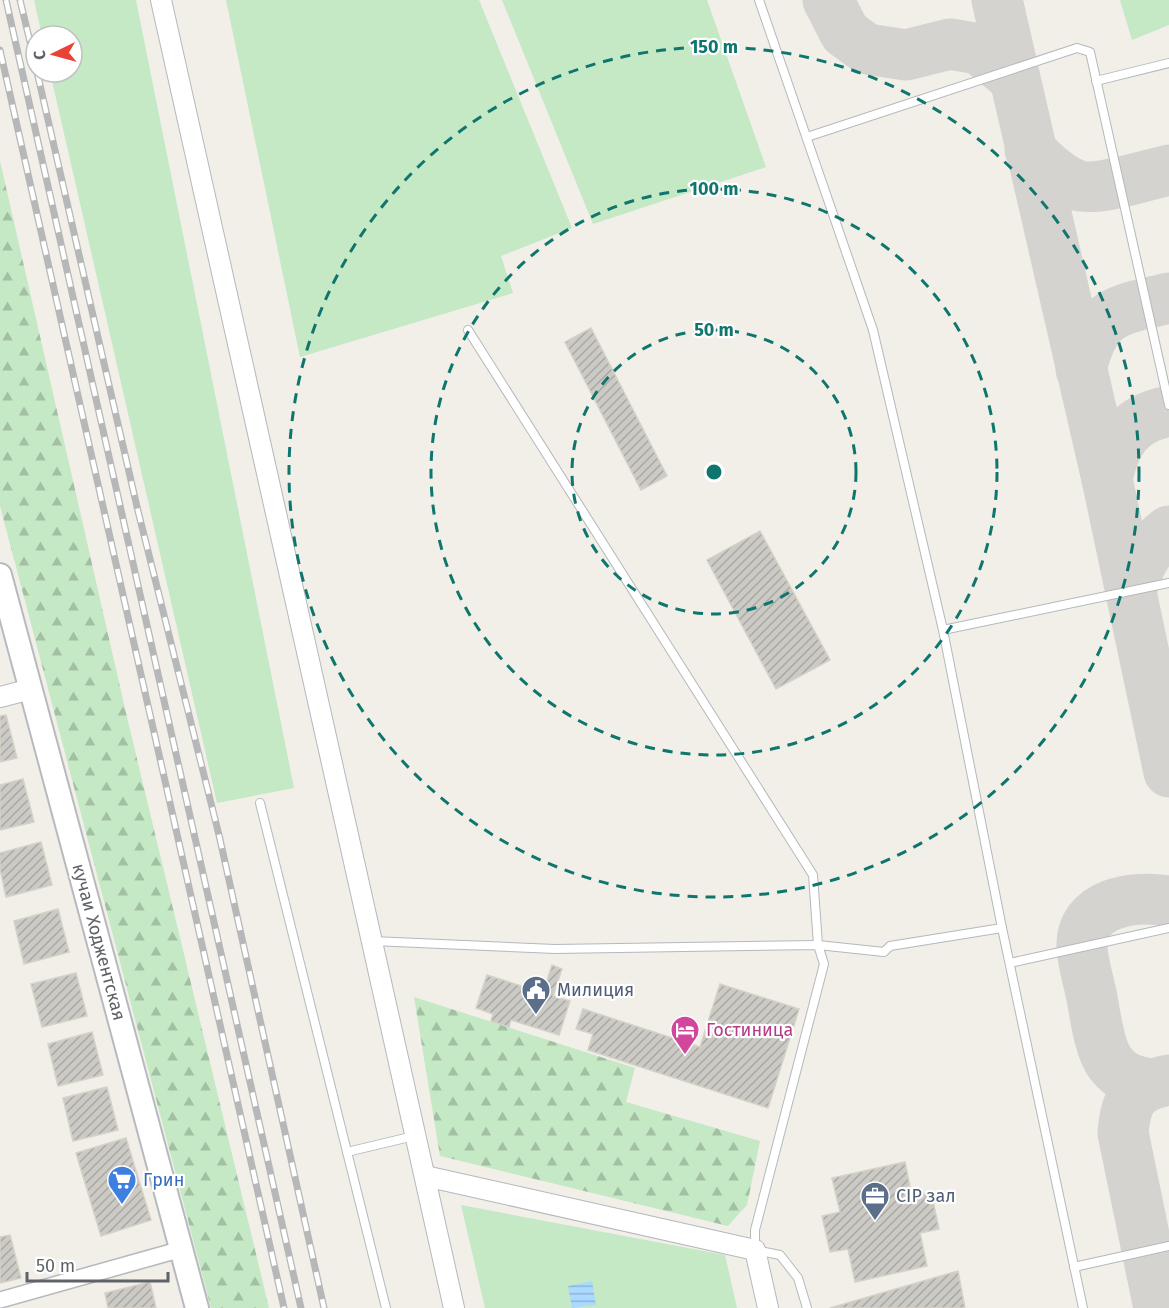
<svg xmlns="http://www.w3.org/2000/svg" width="1169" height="1308" viewBox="0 0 1169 1308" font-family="'Fira Sans',sans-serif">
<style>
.grass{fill:#c5e8c5}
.forest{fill:url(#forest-firs)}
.water{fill:url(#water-rules)}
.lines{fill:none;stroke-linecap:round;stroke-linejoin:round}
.taxiway{stroke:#d4d3d0;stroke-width:51}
.building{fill:url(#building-hatch);stroke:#d6d1c6;stroke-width:1.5}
.service-casing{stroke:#b5b8bc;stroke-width:10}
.minor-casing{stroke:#b5b8bc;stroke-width:18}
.tertiary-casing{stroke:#b5b8bc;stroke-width:22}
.secondary-casing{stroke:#b6babf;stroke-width:26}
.service{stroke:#fff;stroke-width:8}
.minor{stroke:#fff;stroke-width:15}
.tertiary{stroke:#fff;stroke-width:20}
.secondary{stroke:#fff;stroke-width:22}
.rail-casing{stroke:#b6b7b8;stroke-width:7}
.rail{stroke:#fff;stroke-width:4.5;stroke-dasharray:14;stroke-linecap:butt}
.ring{fill:none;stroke:#0f766e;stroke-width:3;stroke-dasharray:10 8}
.labels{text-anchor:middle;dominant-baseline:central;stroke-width:4.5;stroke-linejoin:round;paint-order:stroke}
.street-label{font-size:18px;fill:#5f6368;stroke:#fff}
.service-label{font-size:18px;fill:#4e5e75;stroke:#fff;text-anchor:start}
.hotel-label{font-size:18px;fill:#b23c85;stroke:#fff;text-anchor:start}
.shop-label{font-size:18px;fill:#366cbe;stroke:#fff;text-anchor:start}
.centre{fill:#0f766e;stroke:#fff;stroke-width:3}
.ring-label{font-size:18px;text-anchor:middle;font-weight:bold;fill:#0f766e;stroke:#fff;stroke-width:4.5;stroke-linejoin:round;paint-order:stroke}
</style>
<defs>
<pattern id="forest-firs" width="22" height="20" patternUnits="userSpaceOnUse" patternTransform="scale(1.5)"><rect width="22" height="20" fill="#c5e8c5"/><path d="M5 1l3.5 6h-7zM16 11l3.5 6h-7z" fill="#a3c0a4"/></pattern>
<pattern id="water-rules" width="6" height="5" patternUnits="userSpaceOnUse" patternTransform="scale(1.5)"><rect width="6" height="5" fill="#aadaff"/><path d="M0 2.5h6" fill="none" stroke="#8eb4d2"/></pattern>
<pattern id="building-hatch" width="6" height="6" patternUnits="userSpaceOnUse" patternTransform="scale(1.5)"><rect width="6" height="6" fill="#cccac5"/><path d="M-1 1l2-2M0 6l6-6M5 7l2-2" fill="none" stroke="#a9a8a4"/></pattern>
</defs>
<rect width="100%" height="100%" fill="#f1efe8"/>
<g class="grass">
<polygon points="34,0 136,0 294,788 217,803 50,72 72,72 72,36 42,36"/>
<polygon points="226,0 479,0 572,228 501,256 513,293 300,357"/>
<polygon points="502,0 707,0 766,167 593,224"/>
<polygon points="1120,0 1169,0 1169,25 1132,40"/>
<polygon points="461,1205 725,1255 737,1308 485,1308"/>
</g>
<g class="forest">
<polygon points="0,161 126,713 269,1308 211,1308 0,506"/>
<polygon points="414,997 635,1068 626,1102 760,1141 747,1205 728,1226 440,1156"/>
</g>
<polygon class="water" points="592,1281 596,1305 572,1308 568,1286"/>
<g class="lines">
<g class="taxiway">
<polyline points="828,0 845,33 867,49 906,55 950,44 979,49 1013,77"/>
<polyline points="997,0 1107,479 1169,772"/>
<path d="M1030 150C1043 163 1058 178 1076 185 1096 192 1147 175 1169 170"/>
<path d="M1081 369C1096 310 1115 311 1169 298"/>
<path d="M1107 479C1115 441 1129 419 1169 411"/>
<path d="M1131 592C1138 566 1146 548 1169 531"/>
<path d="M1151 1084C1135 1081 1121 1078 1111 1064 1100 1051 1095 1015 1092 998 1089 982 1083 964 1082 948 1080 902 1134 895 1169 901"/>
<path d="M1159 1308 1123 1133C1126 1098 1134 1087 1169 1080"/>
</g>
</g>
<g class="building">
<polygon points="591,328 667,476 641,490 565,342"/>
<polygon points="760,531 830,660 776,689 707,560"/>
<polygon points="6,715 17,758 0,762 0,716"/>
<polygon points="23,779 34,822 0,830 0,785"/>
<polygon points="41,842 52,885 6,897 0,869 0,853"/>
<polygon points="58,909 69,952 24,964 14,921"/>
<polygon points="552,965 562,969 553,996 570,1001 559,1035 511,1020 509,1027 491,1021 493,1014 476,1008 487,975 543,993"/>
<polygon points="76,973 87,1016 42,1027 31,984"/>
<polygon points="720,984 799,1009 768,1108 588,1050 593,1034 576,1029 583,1009 700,1047"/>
<polygon points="92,1032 103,1075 58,1086 48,1044"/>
<polygon points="107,1087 118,1130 73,1141 63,1098"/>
<polygon points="126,1138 151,1220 101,1236 76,1153"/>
<polygon points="905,1162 912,1196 931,1192 939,1229 920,1233 927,1266 855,1282 848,1249 830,1252 822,1216 840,1212 832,1178"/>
<polygon points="10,1235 21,1278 0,1283 0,1237"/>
<polygon points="958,1271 965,1308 830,1308"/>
<polygon points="150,1282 156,1308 108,1308 105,1293"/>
</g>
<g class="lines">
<g class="service-casing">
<g id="service">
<polyline points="759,0 873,330 943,630 1002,928 1083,1308"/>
<polyline points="1096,81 1169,63"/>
<polyline points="807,137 1077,48 1090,52 1169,405"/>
<polyline points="468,330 813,875 818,945 824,964 755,1230 755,1250 780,1255 798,1278 807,1308"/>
<polyline points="943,630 1169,583"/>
<polyline points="260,803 386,1308"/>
<polyline points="372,941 555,949 818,945 884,952 890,946 1002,928"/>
<polyline points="1010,963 1169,928"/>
<polyline points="347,1152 414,1136"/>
<polyline points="1074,1267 1169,1246"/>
</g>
</g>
<g class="minor-casing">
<polyline id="minor" points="0,1300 182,1249"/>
</g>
<g class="tertiary-casing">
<g id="tertiary">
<polyline points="161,0 454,1308"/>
<polyline points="0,697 31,689"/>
<polyline points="425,1176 755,1250 768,1308"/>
</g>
</g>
<g class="secondary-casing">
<polyline id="secondary" points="0,575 197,1308"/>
</g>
<use href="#service" class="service"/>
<use href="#minor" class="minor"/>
<use href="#tertiary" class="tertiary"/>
<use href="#secondary" class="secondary"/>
<g class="rail-casing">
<g id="rail">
<polyline points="6,0 301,1308"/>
<polyline points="20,0 36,67"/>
<polyline points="0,50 284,1308"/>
<polyline points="37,72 138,511 219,835 324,1308"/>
</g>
</g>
<use href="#rail" class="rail"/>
</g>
<g class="ring">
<circle cx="714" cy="472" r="142"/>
<circle cx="714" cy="472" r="283"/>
<circle cx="714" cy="472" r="425"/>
</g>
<defs>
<g id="civic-pin" transform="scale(1.5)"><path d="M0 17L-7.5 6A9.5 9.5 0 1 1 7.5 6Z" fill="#5c6f8a" stroke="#fff"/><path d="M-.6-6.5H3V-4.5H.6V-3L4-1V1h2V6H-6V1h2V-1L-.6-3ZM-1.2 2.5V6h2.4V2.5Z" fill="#fff"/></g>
<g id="hotel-pin" transform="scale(1.5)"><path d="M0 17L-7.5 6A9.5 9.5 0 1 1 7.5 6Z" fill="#d1479c" stroke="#fff"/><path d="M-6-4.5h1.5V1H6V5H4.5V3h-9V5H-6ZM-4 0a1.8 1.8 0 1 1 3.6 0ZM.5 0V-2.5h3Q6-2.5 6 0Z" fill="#fff"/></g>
<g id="supermarket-pin" transform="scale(1.5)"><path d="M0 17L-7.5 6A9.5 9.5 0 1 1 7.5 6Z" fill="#3f7fe0" stroke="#fff"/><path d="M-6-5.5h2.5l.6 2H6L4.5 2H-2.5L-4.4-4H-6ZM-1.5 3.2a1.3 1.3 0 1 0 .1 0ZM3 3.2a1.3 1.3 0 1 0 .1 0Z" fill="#fff"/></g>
<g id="office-pin" transform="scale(1.5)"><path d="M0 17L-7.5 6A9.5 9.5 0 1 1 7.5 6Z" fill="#5c6f8a" stroke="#fff"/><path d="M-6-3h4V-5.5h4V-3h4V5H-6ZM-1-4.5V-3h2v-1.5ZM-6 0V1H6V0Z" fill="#fff"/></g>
</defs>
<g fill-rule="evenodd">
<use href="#civic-pin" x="536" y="990"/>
<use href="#hotel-pin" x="685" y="1030"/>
<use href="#supermarket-pin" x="122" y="1180"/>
<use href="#office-pin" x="875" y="1196"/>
</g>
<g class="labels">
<g class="street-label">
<text transform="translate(99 942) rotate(75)">кучаи Ходжентская</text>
</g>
<g class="service-label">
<text x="557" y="990">Милиция</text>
<text x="896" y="1196">CIP зал</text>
</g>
<g class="hotel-label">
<text x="706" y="1030">Гостиница</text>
</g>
<g class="shop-label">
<text x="143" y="1180">Грин</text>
</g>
</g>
<circle cx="714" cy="472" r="9" class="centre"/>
<g class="ring-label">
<text x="714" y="53">150 m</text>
<text x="714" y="195">100 m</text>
<text x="714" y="336">50 m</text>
</g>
<g transform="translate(54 54) rotate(265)"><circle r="28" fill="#ffffff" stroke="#bfc1c3" stroke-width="1.5"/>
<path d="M0-4.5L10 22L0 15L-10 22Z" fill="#ea4335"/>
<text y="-9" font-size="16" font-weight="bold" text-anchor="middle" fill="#5f6368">С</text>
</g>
<path d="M27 1272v9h141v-9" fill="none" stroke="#5f6368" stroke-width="3"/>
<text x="36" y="1272" font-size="18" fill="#5f6368" stroke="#ffffff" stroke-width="4.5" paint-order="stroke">50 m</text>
</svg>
